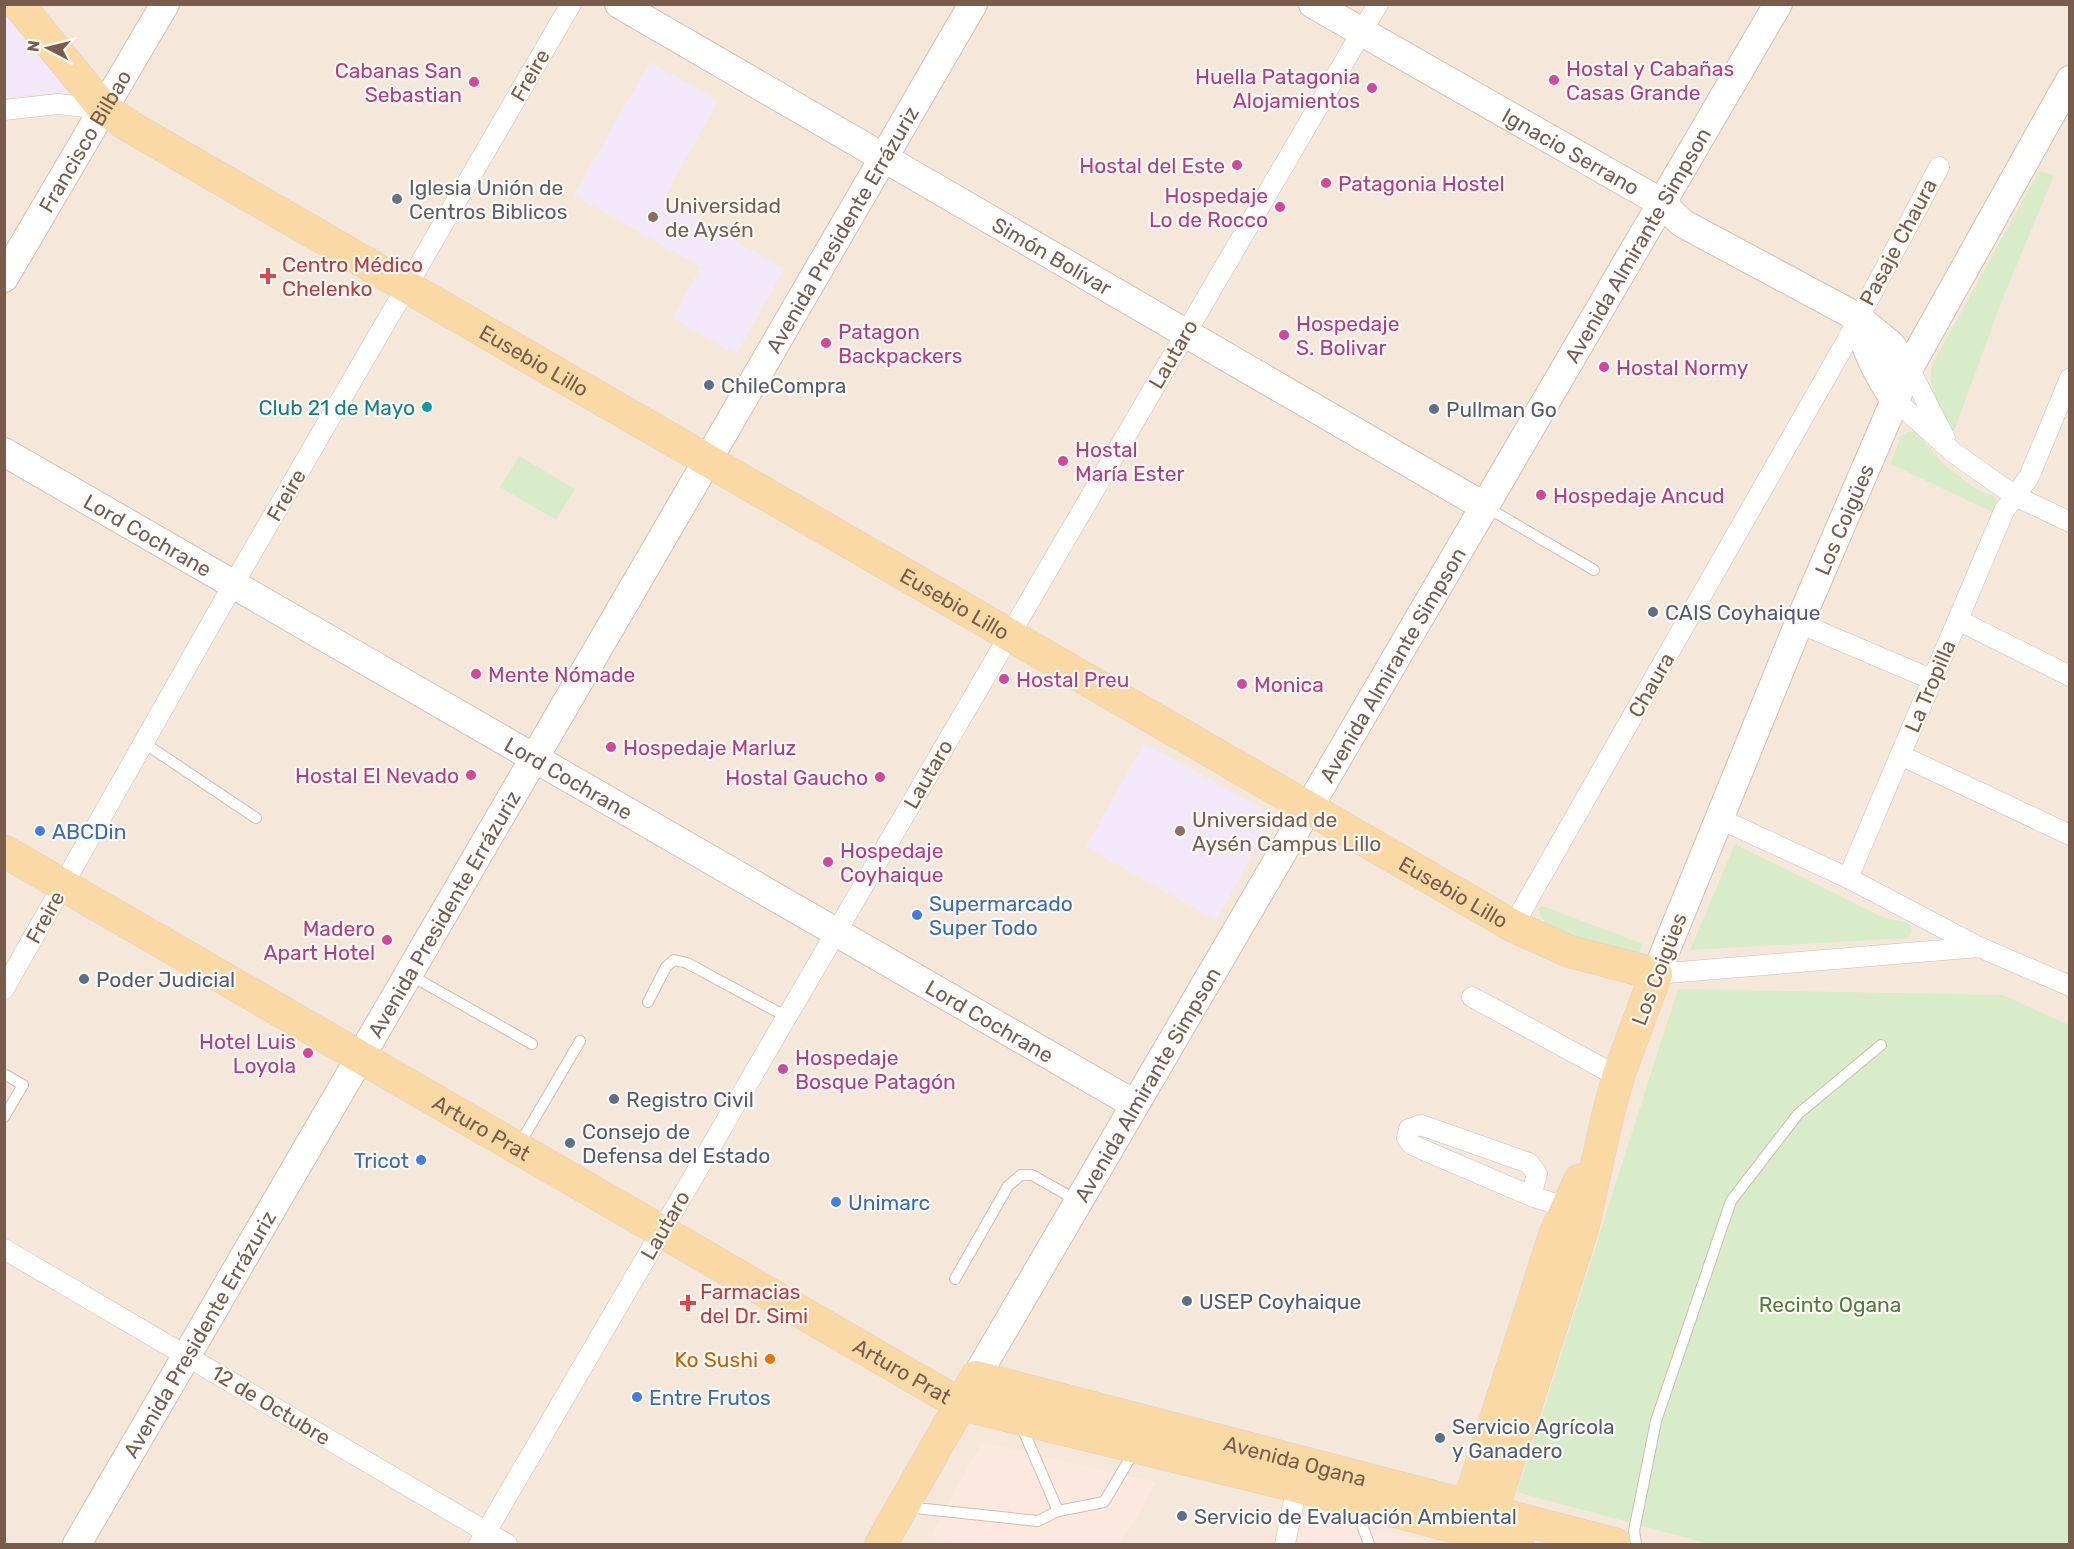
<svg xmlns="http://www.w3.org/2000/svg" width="2074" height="1549" viewBox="0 0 2074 1549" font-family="Rubik,sans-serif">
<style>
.residential{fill:#f5e8da}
.commercial{fill:#fde8e0}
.education{fill:#f3e8fa}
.green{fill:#d8ecc9}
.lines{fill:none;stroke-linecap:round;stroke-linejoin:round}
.lane-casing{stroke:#d1beb0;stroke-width:12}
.street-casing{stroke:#d1beb0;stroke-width:21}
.secondary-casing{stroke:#d6c0b0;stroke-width:30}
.primary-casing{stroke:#dad1cd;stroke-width:33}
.lane{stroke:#fff;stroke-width:10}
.street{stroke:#fff;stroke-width:20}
.secondary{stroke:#fff;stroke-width:28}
.primary{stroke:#fbd9a5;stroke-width:32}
.hotel-dot{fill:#d1479c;stroke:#fffaf3;stroke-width:2}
.worship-dot{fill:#6b7280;stroke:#fffaf3;stroke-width:2}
.education-dot{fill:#8d6e63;stroke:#fffaf3;stroke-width:2}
.health-dot{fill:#e0444e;stroke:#fffaf3;stroke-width:2}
.service-dot{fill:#5c6f8a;stroke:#fffaf3;stroke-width:2}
.culture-dot{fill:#0f9aa8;stroke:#fffaf3;stroke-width:2}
.shop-dot{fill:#3f7fe0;stroke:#fffaf3;stroke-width:2}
.food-dot{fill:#e8710a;stroke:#fffaf3;stroke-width:2}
.labels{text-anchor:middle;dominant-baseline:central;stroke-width:4.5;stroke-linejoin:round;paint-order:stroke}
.hotel-label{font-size:21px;fill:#b23c85;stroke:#fffaf3;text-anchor:start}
.street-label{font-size:21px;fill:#7a5c4d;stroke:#fffaf3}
.worship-label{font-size:21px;fill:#5b616d;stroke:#fffaf3;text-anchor:start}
.education-label{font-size:21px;fill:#785e54;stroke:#fffaf3;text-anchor:start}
.health-label{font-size:21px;fill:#be3a42;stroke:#fffaf3;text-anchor:start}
.service-label{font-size:21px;fill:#4e5e75;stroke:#fffaf3;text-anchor:start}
.culture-label{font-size:21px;fill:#0d838f;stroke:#fffaf3;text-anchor:end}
.shop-label{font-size:21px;fill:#366cbe;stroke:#fffaf3;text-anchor:start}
.park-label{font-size:21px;fill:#537a41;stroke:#fffaf3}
.food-label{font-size:21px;fill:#c56008;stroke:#fffaf3;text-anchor:end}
</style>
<rect width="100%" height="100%" fill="#fdf6ec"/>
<rect class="residential" x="5" y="5" width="2064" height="1539"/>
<g class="commercial">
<polygon points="982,1442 1156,1483 1120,1544 959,1544 931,1536"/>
<polygon points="1304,1517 1436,1542 1445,1544 1298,1544"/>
</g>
<g class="education">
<polygon points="5,6 74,91 5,97"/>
<polygon points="650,62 718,101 663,199 784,269 736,354 673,318 701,267 574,195"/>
<polygon points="1144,743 1274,815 1216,920 1086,847"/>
</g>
<g class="green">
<path d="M2039 171 2054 175 2001 303 1954 431C1941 408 1926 391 1932 365Z"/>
<polygon points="1907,432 1916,432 1943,464 1977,490 1993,496 1997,502 1996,510 1992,512 1891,464 1901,436"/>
<polygon points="519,456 575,489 556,520 500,487"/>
<polygon points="1735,844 1882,917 1910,923 1911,932 1908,938 1690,950"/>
<polygon points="1542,906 1643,944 1639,954 1604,951 1546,926 1538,909"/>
<polygon points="1678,989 2003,995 2069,1025 2069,1544 1709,1544 1517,1492"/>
</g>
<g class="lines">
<g class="lane-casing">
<g id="lane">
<polyline points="1486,507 1594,570"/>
<polyline points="144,743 256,818"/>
<polyline points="410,975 532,1044"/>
<polyline points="648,1002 666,967 674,960 687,963 787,1017"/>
<polyline points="4,1074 23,1085 4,1117"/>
<polyline points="519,1145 580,1041"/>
<polyline points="955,1279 1008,1186 1021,1175 1032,1175 1078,1201"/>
<polyline points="1355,1506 1369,1544"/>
<polyline points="906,1507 1038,1521 1058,1511 1021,1425"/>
<polyline points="1058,1511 1104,1502 1135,1450"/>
<polyline points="1636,1544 1634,1531 1656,1421 1731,1201 1798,1114 1881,1045"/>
</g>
</g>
<g class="street-casing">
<g id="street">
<polyline points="4,110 58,104 104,109"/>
<polyline points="1909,368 1945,438"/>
<polyline points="1895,400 1954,453 2015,496 2070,522"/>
<polyline points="1958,620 2070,676"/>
<polyline points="1799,623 1933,680"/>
<polyline points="1900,755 2070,835"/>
<polyline points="1718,818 1848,878 1979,947 2070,986"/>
<polyline points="1848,878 2004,511 2029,477 2070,378"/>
<polyline points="1513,926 1846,342 1939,167"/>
<polyline points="1656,974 1979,947"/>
<polyline points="4,989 233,585 571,4"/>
<polyline points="1472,997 1604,1069 1619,1074"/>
<polyline points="1531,1196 1537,1174 1529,1163 1421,1125 1409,1129 1407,1138 1412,1145 1531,1196 1568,1208"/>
<polyline points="4,1249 507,1544"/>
<polyline points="479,1544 1378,4"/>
<polyline points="1285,1544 1297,1486"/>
</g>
</g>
<g class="secondary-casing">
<g id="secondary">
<path id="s1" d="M619 4 1485 507"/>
<path id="s2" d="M1313 4 1662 203 1682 223 1857 317 1890 344 1909 368"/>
<path id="s3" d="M4 278 165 4"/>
<path d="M1857 317C1865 349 1877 374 1895 400"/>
<path id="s4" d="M4 452 1134 1104"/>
<path id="s5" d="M1656 974 1799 623 1909 368 2070 80"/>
<path id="s6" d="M976 1377 1778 4"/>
<path id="s7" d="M77 1544 973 4"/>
</g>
</g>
<g class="primary-casing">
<g id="primary">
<path id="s8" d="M18 4 104 109 129 126 1513 926 1568 951 1656 974 1619 1074 1608 1114 1583 1227 1492 1512"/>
<path id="s9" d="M4 851 960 1404 1353 1500 1518 1544"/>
<polyline points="1462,1524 1555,1234 1580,1180"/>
<path id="s10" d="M881 1544 976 1377 1615 1544"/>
</g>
</g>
<use href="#lane" class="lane"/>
<use href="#street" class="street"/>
<use href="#secondary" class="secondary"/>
<use href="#primary" class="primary"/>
</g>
<g class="hotel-dot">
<circle cx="1554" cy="80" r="6"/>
<circle cx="474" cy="82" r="6"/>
<circle cx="1372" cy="88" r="6"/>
<circle cx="1237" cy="165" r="6"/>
<circle cx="1326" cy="183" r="6"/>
<circle cx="1280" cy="207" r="6"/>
<circle cx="1284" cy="335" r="6"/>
<circle cx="826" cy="343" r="6"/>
<circle cx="1604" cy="367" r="6"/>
<circle cx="1063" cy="461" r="6"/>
<circle cx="1541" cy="495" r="6"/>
<circle cx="476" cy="674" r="6"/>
<circle cx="1004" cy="679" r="6"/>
<circle cx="1242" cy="684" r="6"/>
<circle cx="611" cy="747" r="6"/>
<circle cx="471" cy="775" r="6"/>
<circle cx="880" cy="777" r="6"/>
<circle cx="828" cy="862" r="6"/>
<circle cx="387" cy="940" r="6"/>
<circle cx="308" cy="1053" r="6"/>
<circle cx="783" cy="1069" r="6"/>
</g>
<circle class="worship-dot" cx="397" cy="199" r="6"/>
<g class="education-dot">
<circle cx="653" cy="217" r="6"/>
<circle cx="1180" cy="831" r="6"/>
</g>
<g class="health-dot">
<path d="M265 267h6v6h6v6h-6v6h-6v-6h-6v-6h6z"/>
<path d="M685 1294h6v6h6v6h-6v6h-6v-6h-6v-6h6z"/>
</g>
<g class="service-dot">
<circle cx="709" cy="385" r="6"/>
<circle cx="1434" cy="409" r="6"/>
<circle cx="1653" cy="612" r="6"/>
<circle cx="84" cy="979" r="6"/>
<circle cx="614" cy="1099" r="6"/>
<circle cx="570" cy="1143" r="6"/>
<circle cx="1187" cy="1301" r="6"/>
<circle cx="1440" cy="1438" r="6"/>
<circle cx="1182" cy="1516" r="6"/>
</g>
<circle class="culture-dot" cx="427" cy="407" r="6"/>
<g class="shop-dot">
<circle cx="40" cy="831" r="6"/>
<circle cx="917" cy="915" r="6"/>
<circle cx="421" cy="1160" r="6"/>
<circle cx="836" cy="1202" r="6"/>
<circle cx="637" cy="1397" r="6"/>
</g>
<circle class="food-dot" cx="770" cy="1359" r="6"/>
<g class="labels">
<g class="hotel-label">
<text x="1566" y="68">Hostal y Cabañas<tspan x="1566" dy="24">Casas Grande</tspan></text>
<text x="462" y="70" text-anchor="end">Cabanas San<tspan x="462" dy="24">Sebastian</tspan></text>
<text x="1360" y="76" text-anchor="end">Huella Patagonia<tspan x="1360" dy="24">Alojamientos</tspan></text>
<text x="1225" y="165" text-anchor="end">Hostal del Este</text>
<text x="1338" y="183">Patagonia Hostel</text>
<text x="1268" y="195" text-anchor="end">Hospedaje<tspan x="1268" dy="24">Lo de Rocco</tspan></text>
<text x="1296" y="323">Hospedaje<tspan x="1296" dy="24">S. Bolivar</tspan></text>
<text x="838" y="331">Patagon<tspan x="838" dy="24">Backpackers</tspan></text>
<text x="1616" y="367">Hostal Normy</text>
<text x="1075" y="449">Hostal<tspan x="1075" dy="24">María Ester</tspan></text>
<text x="1553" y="495">Hospedaje Ancud</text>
<text x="488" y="674">Mente Nómade</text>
<text x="1016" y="679">Hostal Preu</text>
<text x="1254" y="684">Monica</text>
<text x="623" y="747">Hospedaje Marluz</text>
<text x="459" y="775" text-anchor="end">Hostal El Nevado</text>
<text x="868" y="777" text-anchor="end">Hostal Gaucho</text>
<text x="840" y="850">Hospedaje<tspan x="840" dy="24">Coyhaique</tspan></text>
<text x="375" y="928" text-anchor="end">Madero<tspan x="375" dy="24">Apart Hotel</tspan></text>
<text x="296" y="1041" text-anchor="end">Hotel Luis<tspan x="296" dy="24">Loyola</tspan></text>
<text x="795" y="1057">Hospedaje<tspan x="795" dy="24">Bosque Patagón</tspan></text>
</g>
<g class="street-label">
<text transform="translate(530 75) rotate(-60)">Freire</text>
<text stroke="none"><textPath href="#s3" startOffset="159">Francisco Bilbao</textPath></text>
<text stroke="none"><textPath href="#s2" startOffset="297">Ignacio Serrano</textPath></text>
<text stroke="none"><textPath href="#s7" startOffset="1521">Avenida Presidente Errázuriz</textPath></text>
<text transform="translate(1898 242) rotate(-62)">Pasaje Chaura</text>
<text stroke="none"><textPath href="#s6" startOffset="1311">Avenida Almirante Simpson</textPath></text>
<text stroke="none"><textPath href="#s1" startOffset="501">Simón Bolívar</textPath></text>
<text transform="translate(1173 354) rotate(-60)">Lautaro</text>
<text stroke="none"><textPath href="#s8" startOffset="634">Eusebio Lillo</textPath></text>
<text transform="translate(286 495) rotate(-60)">Freire</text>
<text stroke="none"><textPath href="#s5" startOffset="492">Los Coigües</textPath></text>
<text stroke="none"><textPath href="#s4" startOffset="166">Lord Cochrane</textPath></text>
<text stroke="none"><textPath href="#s8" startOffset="1120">Eusebio Lillo</textPath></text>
<text stroke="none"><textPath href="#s6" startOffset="825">Avenida Almirante Simpson</textPath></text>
<text transform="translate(1651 685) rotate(-60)">Chaura</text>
<text transform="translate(1930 686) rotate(-67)">La Tropilla</text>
<text transform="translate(928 774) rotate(-60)">Lautaro</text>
<text stroke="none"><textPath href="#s4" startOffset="652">Lord Cochrane</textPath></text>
<text stroke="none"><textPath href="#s8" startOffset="1696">Eusebio Lillo</textPath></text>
<text stroke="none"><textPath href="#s7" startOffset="729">Avenida Presidente Errázuriz</textPath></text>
<text transform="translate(45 917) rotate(-61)">Freire</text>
<text transform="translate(1659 969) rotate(-69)">Los Coigües</text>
<text stroke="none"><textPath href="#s4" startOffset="1138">Lord Cochrane</textPath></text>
<text stroke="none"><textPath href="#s6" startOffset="339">Avenida Almirante Simpson</textPath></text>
<text stroke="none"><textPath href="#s9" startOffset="552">Arturo Prat</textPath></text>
<text transform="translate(665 1225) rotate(-60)">Lautaro</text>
<text stroke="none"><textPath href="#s7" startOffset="243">Avenida Presidente Errázuriz</textPath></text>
<text stroke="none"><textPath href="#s9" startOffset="1038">Arturo Prat</textPath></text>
<text transform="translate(271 1405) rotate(31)">12 de Octubre</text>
<text stroke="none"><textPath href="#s10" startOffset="522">Avenida Ogana</textPath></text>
</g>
<g class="worship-label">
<text x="409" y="187">Iglesia Unión de<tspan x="409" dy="24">Centros Biblicos</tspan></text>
</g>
<g class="education-label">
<text x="665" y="205">Universidad<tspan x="665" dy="24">de Aysén</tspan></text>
<text x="1192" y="819">Universidad de<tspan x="1192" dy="24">Aysén Campus Lillo</tspan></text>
</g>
<g class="health-label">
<text x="282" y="264">Centro Médico<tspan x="282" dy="24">Chelenko</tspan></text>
<text x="700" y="1291">Farmacias<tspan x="700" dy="24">del Dr. Simi</tspan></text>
</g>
<g class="service-label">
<text x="721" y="385">ChileCompra</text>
<text x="1446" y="409">Pullman Go</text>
<text x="1665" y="612">CAIS Coyhaique</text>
<text x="96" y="979">Poder Judicial</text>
<text x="626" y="1099">Registro Civil</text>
<text x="582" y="1131">Consejo de<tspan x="582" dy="24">Defensa del Estado</tspan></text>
<text x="1199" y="1301">USEP Coyhaique</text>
<text x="1452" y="1426">Servicio Agrícola<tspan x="1452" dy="24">y Ganadero</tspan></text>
<text x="1194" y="1516">Servicio de Evaluación Ambiental</text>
</g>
<g class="culture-label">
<text x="415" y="407">Club 21 de Mayo</text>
</g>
<g class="shop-label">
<text x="52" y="831">ABCDin</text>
<text x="929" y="903">Supermarcado<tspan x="929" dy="24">Super Todo</tspan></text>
<text x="409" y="1160" text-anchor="end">Tricot</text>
<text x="848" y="1202">Unimarc</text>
<text x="649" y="1397">Entre Frutos</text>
</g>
<g class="park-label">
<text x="1830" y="1304">Recinto Ogana</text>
</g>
<g class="food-label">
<text x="758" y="1359">Ko Sushi</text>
</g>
</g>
<rect width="2074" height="1549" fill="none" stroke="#7a5c4d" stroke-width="12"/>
<g transform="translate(48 48) rotate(277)" stroke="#fffaf3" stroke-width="4.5" paint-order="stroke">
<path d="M0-4.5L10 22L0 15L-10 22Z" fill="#7a5c4d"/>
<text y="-9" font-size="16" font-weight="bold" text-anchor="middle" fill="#7a5c4d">N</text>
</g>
</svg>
